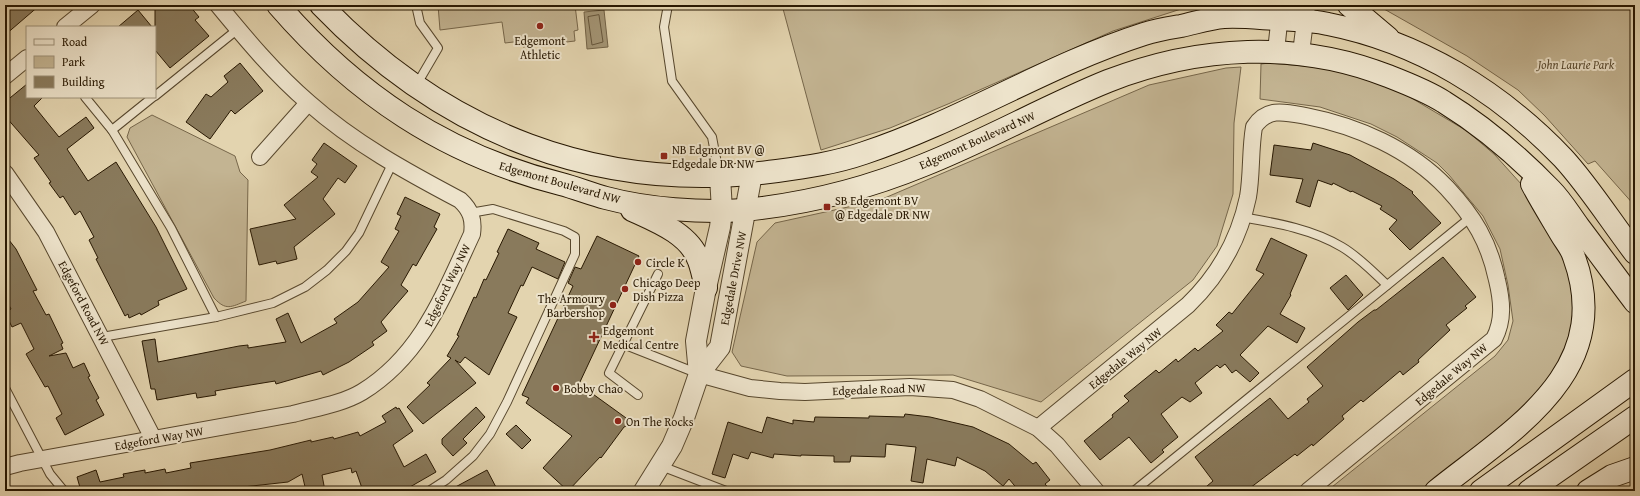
<svg xmlns="http://www.w3.org/2000/svg" width="1640" height="496" viewBox="0 0 1640 496" font-family="'Gentium Book Plus',serif">
<style>
.green{fill:#c3b492;stroke:#76664a}
.water{fill:#a39474;stroke:#726246}
.lines{fill:none;stroke-linecap:round;stroke-linejoin:round}
.shore{stroke:#66563b;stroke-width:1}
.building{fill:#897a5c;stroke:#281802}
.service-casing{stroke:#57472d;stroke-width:10}
.minor-casing{stroke:#57472d;stroke-width:18}
.tertiary-casing{stroke:#57472d;stroke-width:22}
.secondary-casing{stroke:#281802;stroke-width:24}
.service{stroke:#ede3cb;stroke-width:8}
.minor{stroke:#ede3cb;stroke-width:16}
.tertiary{stroke:#ede3cb;stroke-width:20}
.secondary{stroke:#ede3cb;stroke-width:22}
.poi-dot{fill:#8f2418;stroke:#ede3cb;stroke-width:1.5}
.labels{text-anchor:middle;dominant-baseline:central;stroke-width:4;stroke-linejoin:round;paint-order:stroke}
.poi-label{font-size:12px;fill:#281802;stroke:#ede3cb;text-anchor:start}
.park-label{font-size:12px;font-style:italic;fill:#56472d;stroke:#ede3cb}
.street-label{font-size:12px;fill:#281802;stroke:#ede3cb}
</style>
<rect width="100%" height="100%" fill="#e3d4af"/>
<filter id="stains"><feTurbulence type="fractalNoise" baseFrequency=".005" numOctaves="4"/><feColorMatrix values="0 0 0 0 .2 0 0 0 0 .09 0 0 0 0 .02 0 0 0 .5 -.17"/></filter>
<radialGradient id="worn" r=".72"><stop offset=".6" stop-color="#630" stop-opacity="0"/><stop offset="1" stop-color="#630" stop-opacity=".3"/></radialGradient>
<g class="green">
<polygon points="438,5 575,5 578,30 574,31 575,41 523,47 522,41 505,43 502,22 440,30"/>
<polygon points="782,5 1209,5 1181,9 1113,31 948,104 890,128 821,150"/>
<polygon points="1377,5 1635,5 1635,206 1595,161 1588,164 1545,116 1518,90 1467,56"/>
<polygon points="1269,63 1326,68 1366,78 1403,93 1467,131 1495,155 1522,185 1555,236 1567,267 1574,302 1571,340 1542,395 1424,491 1327,491 1495,356 1508,340 1513,321 1508,285 1500,249 1483,216 1449,175 1437,163 1397,137 1371,124 1320,107 1260,99 1261,64"/>
<polygon points="1241,67 1234,123 1233,194 1217,246 1193,280 1041,402 953,375 787,376 741,366 732,352 757,242 775,223 880,200 1149,85 1226,68"/>
<path d="M152 115 235 156 240 172 248 180 246 301C231 307 226 311 214 298L127 137 130 128Z"/>
</g>
<polygon class="water" points="604,10 608,47 587,49 584,12"/>
<g class="lines">
<polygon class="shore" points="599,15 603,42 592,45 588,17"/>
</g>
<g class="building">
<polygon points="5,5 40,5 5,35"/>
<polygon points="155,5 189,5 199,17 195,20 209,36 170,68 155,50"/>
<polygon points="138,10 152,27 118,27"/>
<polygon points="240,63 263,91 235,114 231,110 210,139 186,122 206,94 211,97 228,82 224,76"/>
<polygon points="27,84 27,97 43,97 34,106 59,137 86,117 94,128 67,149 88,181 116,162 156,227 187,289 158,301 159,305 141,315 140,313 129,318 128,314 125,316 96,259 98,258 89,240 94,237 80,211 75,215 63,196 60,198 49,183 51,182 34,158 39,155 5,116 5,102"/>
<polygon points="324,143 357,166 345,183 338,178 323,199 335,214 294,247 297,259 277,264 276,261 259,265 250,229 296,219 284,205 318,177 311,172 317,164 312,160"/>
<polygon points="1313,143 1350,155 1394,179 1413,192 1412,193 1441,223 1410,250 1389,229 1397,220 1380,209 1382,206 1352,191 1351,192 1333,183 1332,185 1318,180 1310,207 1296,202 1303,179 1270,175 1274,145 1311,150"/>
<polygon points="405,197 440,214 434,227 437,229 416,266 413,264 401,285 408,291 381,322 387,331 372,342 374,345 349,362 323,375 321,371 276,384 275,381 232,388 215,391 216,395 197,398 196,393 157,400 155,389 151,389 142,341 155,339 158,362 239,346 248,345 248,348 286,342 276,319 288,313 301,343 337,323 334,319 358,302 389,267 381,262 399,231 395,229 401,216 397,214"/>
<polygon points="508,229 539,243 536,249 565,262 558,279 532,267 523,286 521,285 508,313 517,317 489,375 465,357 460,363 455,360 476,383 423,424 407,407 430,385 427,383 451,358 447,356 459,336 457,335 474,297 476,298 484,279 486,280 499,253 497,252"/>
<polygon points="5,235 16,249 37,290 33,291 46,315 49,314 63,343 61,344 63,349 49,356 66,353 73,368 84,363 90,376 88,377 99,398 96,400 104,415 65,435 56,418 62,414 48,386 45,387 26,354 34,349 21,323 12,327 5,313 11,309 5,298"/>
<polygon points="597,236 639,256 579,384 633,423 624,427 601,458 600,457 568,491 543,468 572,436 526,403 529,398 522,395 573,286 568,283 575,267 581,269"/>
<polygon points="1271,238 1307,255 1290,294 1291,295 1280,314 1305,328 1297,343 1268,326 1240,355 1259,373 1250,382 1236,370 1232,373 1225,364 1220,368 1217,365 1195,383 1202,393 1190,402 1182,397 1161,414 1178,437 1162,450 1164,452 1151,463 1129,437 1100,460 1084,441 1113,417 1112,415 1129,401 1124,396 1156,370 1159,373 1176,359 1178,362 1195,348 1198,351 1223,331 1216,325 1229,312 1232,314 1264,274 1256,270"/>
<polygon points="1443,257 1476,297 1465,306 1467,308 1446,325 1450,330 1418,360 1419,362 1403,375 1400,371 1363,402 1361,400 1342,416 1344,419 1313,446 1312,444 1297,456 1295,454 1246,491 1201,491 1213,481 1195,457 1270,398 1288,419 1309,402 1307,399 1323,386 1307,367 1358,322 1374,310 1376,310"/>
<polygon points="1346,275 1363,295 1348,310 1330,288"/>
<polygon points="396,407 397,409 399,408 413,431 393,445 404,467 426,454 436,472 403,491 363,491 356,471 352,473 351,468 322,475 325,491 306,491 302,474 288,482 243,487 243,490 235,491 81,491 77,477 96,470 100,482 124,477 123,474 145,470 145,473 165,469 166,473 191,468 190,463 270,450 311,440 311,442 333,437 334,439 358,432 360,436 386,422 382,416"/>
<polygon points="476,407 485,417 463,439 467,443 453,456 442,444 442,439"/>
<polygon points="905,414 930,417 973,427 1009,444 1033,464 1036,462 1050,480 1045,484 1051,491 1019,491 1009,479 1003,486 985,471 957,457 955,466 927,459 923,483 911,481 916,447 886,444 885,457 851,456 850,462 834,462 834,456 801,455 801,456 774,454 773,458 751,452 748,459 733,454 725,478 712,474 728,422 762,433 767,417 793,424 793,420 814,422 815,417 869,418 869,416 904,417"/>
<polygon points="516,425 531,440 522,449 506,434"/>
<polygon points="487,470 498,491 448,491"/>
</g>
<g class="lines">
<g class="service-casing">
<g id="service">
<polyline points="416,5 420,23 438,48 417,84"/>
<polyline points="668,5 664,27 672,81 712,137 719,174"/>
<polyline points="155,96 238,29"/>
<polyline points="85,97 112,130 171,228 216,317"/>
<polyline points="112,130 153,97"/>
<path d="M1242 217C1276 223 1312 229 1342 247 1359 257 1373 272 1387 285"/>
<polyline points="102,337 216,317 273,303 305,287 327,270 346,251 359,233 392,164"/>
<polyline points="623,344 699,374"/>
<polyline points="5,388 50,474 64,491"/>
<polyline points="638,395 609,373 658,274"/>
<polyline points="661,466 726,491"/>
<polyline points="429,491 446,480 473,456 490,434 507,402 575,254 575,237 564,231 493,209 470,213"/>
<polyline points="1134,491 1471,217"/>
</g>
</g>
<g class="minor-casing">
<g id="minor">
<polyline points="65,27 92,5"/>
<polyline points="1276,51 1281,5"/>
<polyline points="1301,53 1307,5"/>
<polyline points="5,76 27,58"/>
<polyline points="260,157 308,103"/>
<polyline points="5,173 46,232 153,438"/>
<polyline points="699,374 750,388 780,391 805,392 910,387 953,390 980,399 1038,428 1057,445 1096,491"/>
<path d="M1038 428 1188 305C1218 276 1239 240 1248 197 1252 174 1250 150 1254 127 1267 107 1285 112 1306 116 1357 126 1410 149 1447 188 1474 217 1489 242 1497 280 1502 301 1504 320 1494 339L1308 491"/>
<path d="M5 467 20 463 293 414C315 408 342 404 362 392 422 355 444 294 472 234 474 220 471 210 460 200 407 172 354 143 309 103 275 74 246 39 218 5"/>
</g>
</g>
<g class="tertiary-casing">
<g id="tertiary">
<polyline points="699,374 696,341 706,288 720,227 722,211 720,176"/>
<polyline points="644,491 672,446 684,418 699,374 720,347 752,174"/>
</g>
</g>
<g class="secondary-casing">
<g id="secondary">
<path d="M278 5C355 94 445 155 561 184 576 188 591 194 606 198 647 209 702 213 744 210 806 204 868 188 924 165 987 140 1046 106 1108 81 1198 46 1297 40 1388 76 1406 83 1427 91 1444 102 1483 126 1519 157 1551 190 1562 201 1570 215 1579 227 1598 252 1616 277 1635 302"/>
<path d="M321 5C444 133 599 195 777 171 807 167 835 163 864 153 961 121 1047 65 1144 34 1156 30 1169 28 1181 26 1195 23 1210 18 1224 17 1241 16 1259 18 1276 19 1293 20 1311 20 1328 24 1419 42 1499 91 1563 158 1588 185 1612 223 1635 253"/>
<polyline points="1349,5 1388,38"/>
<path d="M632 210C656 221 690 234 699 261 702 269 704 279 706 288"/>
<path d="M1436 491C1512 430 1616 372 1574 257 1572 249 1565 241 1561 234 1551 217 1541 201 1532 184"/>
<polyline points="1481,491 1635,380"/>
<polyline points="1529,491 1635,417"/>
<polyline points="1588,491 1612,476 1635,468"/>
</g>
</g>
<use href="#service" class="service"/>
<use href="#minor" class="minor"/>
<use href="#tertiary" class="tertiary"/>
<use href="#secondary" class="secondary"/>
</g>
<g class="poi-dot">
<circle cx="540" cy="26" r="4"/>
<rect x="660" y="152" width="8" height="8" rx="2"/>
<rect x="823" y="203" width="8" height="8" rx="2"/>
<circle cx="638" cy="262" r="4"/>
<circle cx="625" cy="289" r="4"/>
<circle cx="613" cy="305" r="4"/>
<path d="M592 331h4v4h4v4h-4v4h-4v-4h-4v-4h4z"/>
<circle cx="556" cy="388" r="4"/>
<circle cx="618" cy="421" r="4"/>
</g>
<g class="labels">
<g class="poi-label">
<text x="540" y="40" text-anchor="middle">Edgemont<tspan x="540" dy="14">Athletic</tspan></text>
<text x="672" y="149">NB Edgmont BV @<tspan x="672" dy="14">Edgedale DR NW</tspan></text>
<text x="835" y="200">SB Edgemont BV<tspan x="835" dy="14">@ Edgedale DR NW</tspan></text>
<text x="646" y="262">Circle K</text>
<text x="633" y="282">Chicago Deep<tspan x="633" dy="14">Dish Pizza</tspan></text>
<text x="605" y="298" text-anchor="end">The Armoury<tspan x="605" dy="14">Barbershop</tspan></text>
<text x="603" y="330">Edgemont<tspan x="603" dy="14">Medical Centre</tspan></text>
<text x="564" y="388">Bobby Chao</text>
<text x="626" y="421">On The Rocks</text>
</g>
<g class="park-label">
<text x="1576" y="64">John Laurie Park</text>
</g>
<g class="street-label">
<text transform="translate(977 140) rotate(-24)">Edgemont Boulevard NW</text>
<text transform="translate(560 182) rotate(16)">Edgemont Boulevard NW</text>
<text transform="translate(733 278) rotate(-79)">Edgedale Drive NW</text>
<text transform="translate(447 285) rotate(-64)">Edgeford Way NW</text>
<text transform="translate(84 303) rotate(62)">Edgeford Road NW</text>
<text transform="translate(1125 358) rotate(-39)">Edgedale Way NW</text>
<text transform="translate(1451 374) rotate(-40)">Edgedale Way NW</text>
<text transform="translate(879 389) rotate(-2)">Edgedale Road NW</text>
<text transform="translate(159 438) rotate(-10)">Edgeford Way NW</text>
</g>
</g>
<rect width="1640" height="496" fill="none" stroke="#e3d4af" stroke-width="20"/>
<rect x="6" y="6" width="1628" height="484" fill="none" stroke="#281802" stroke-width="2"/>
<rect x="10" y="10" width="1620" height="476" fill="none" stroke="#281802"/>
<rect x="26" y="26" width="130" height="72" fill="#ede3cb" stroke="#9e927b"/>
<rect x="34" y="39" width="20" height="6" fill="#ede3cb" stroke="#9e927b"/>
<text x="62" y="46" font-size="12" fill="#281802">Road</text>
<rect x="34" y="56" width="20" height="12" fill="#c3b492" stroke="#9e927b"/>
<text x="62" y="66" font-size="12" fill="#281802">Park</text>
<rect x="34" y="76" width="20" height="12" fill="#897a5c" stroke="#9e927b"/>
<text x="62" y="86" font-size="12" fill="#281802">Building</text>
<rect width="100%" height="100%" filter="url(#stains)"/>
<rect width="100%" height="100%" fill="url(#worn)"/>
</svg>
